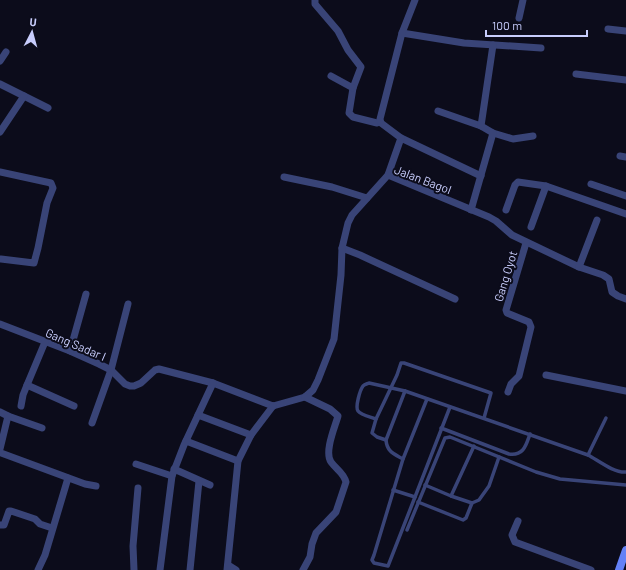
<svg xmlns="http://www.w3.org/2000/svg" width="626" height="570" viewBox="0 0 626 570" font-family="Barlow,sans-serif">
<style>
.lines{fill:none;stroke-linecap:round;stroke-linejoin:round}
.service{stroke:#394477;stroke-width:3.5}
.minor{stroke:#394477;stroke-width:7}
.secondary{stroke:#6481f7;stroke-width:8}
.labels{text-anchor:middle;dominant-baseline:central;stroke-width:4;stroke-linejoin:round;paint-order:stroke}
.street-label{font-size:12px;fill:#c8cdfc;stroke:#0c0c1b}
</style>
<rect width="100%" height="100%" fill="#0c0c1b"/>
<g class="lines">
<g class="service">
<path d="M376 419C371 417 361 415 358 411 355 407 360 390 363 386 365 384 367 384 369 383L405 391 588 455C599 461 614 473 626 472"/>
<path d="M441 428 509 454C524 456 526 445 530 434"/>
<polyline points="386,440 377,437 372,433 376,419 397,375 401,363 404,363 491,393 484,418"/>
<polyline points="588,455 606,418"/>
<path d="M403 459C394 454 387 452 386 440L405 391"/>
<polyline points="425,485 451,496 472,503 479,500 489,486 499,457"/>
<polyline points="393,490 415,497 450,407"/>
<polyline points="451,496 474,446"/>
<polyline points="415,497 388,566 374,563 372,560 374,555 403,459 427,399"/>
<polyline points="418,502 463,520 466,518 472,503"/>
<polyline points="407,530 445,438 450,437 536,472 560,479 626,485"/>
</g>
<g class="minor">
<polyline points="315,0 315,4 338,31 348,50 361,67 353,88 349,113 353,117 377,123 380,122"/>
<polyline points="519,18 523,0"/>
<polyline points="608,29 626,31"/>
<polyline points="402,33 464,43 541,48"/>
<polyline points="0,61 6,52"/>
<polyline points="576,74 626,80"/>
<polyline points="331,76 353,88"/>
<polyline points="0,84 48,108"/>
<polyline points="438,111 481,126"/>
<polyline points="0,132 24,96"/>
<polyline points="493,133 513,139 533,136"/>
<polyline points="401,138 481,176"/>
<polyline points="620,156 626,157"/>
<polyline points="0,172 51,183 53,188 47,203 38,248 34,263 1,259"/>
<polyline points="388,175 489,217 496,221 512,235 579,267 603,275 609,279 612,292 618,296 626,299"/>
<polyline points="284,177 332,187 367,198"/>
<polyline points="591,184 626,196"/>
<polyline points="471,210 493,133 481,126 493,45"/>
<polyline points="506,210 515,185 518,182 546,186 626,214"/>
<polyline points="531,227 546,186"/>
<polyline points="342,248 360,255 455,299"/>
<polyline points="579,267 597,220"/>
<polyline points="0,324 70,351 99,364 111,370 125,384 130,386 134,386 141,383 155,370 159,369 213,383 273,406"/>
<polyline points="45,342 27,385 74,406"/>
<polyline points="70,351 86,294"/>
<polyline points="546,375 626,391"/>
<polyline points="508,392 511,384 519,376 531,327 529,322 507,313 506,310 526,243"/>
<polyline points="21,406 23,395 27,385"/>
<polyline points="273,406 305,397 313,390 318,380 334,339 341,275 342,248 348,223 352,215 388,175 401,138 381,123 380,119 402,33 415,0"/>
<polyline points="0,412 8,416 0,449"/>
<polyline points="198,415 251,435"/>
<polyline points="8,416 42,428"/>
<polyline points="92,423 111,370 128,304"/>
<polyline points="186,441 238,461"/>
<polyline points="1,453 85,484 96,486"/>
<polyline points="136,464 172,476"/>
<polyline points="174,469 210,485"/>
<polyline points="518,521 512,535 515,542 591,570"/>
<polyline points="0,525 4,525 9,511 11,511 35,519 40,524 52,528"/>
<polyline points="228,565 236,570"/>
<polyline points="38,570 45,555 68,478"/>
<polyline points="134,570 133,546 138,488"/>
<polyline points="160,570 172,476 184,445 213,383"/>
<polyline points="190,570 199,481"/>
<polyline points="227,570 238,461 251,435 273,406"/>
<path d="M303 570 310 557 312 544 316 533 336 512 346 482C344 473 336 469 331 462 324 452 335 427 338 416L330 409 305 397"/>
</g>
<polyline class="secondary" points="619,570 626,550"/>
</g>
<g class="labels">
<g class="street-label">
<text transform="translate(423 179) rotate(21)">Jalan Bagol</text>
<text transform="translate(505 276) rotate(-73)">Gang Oyot</text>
<text transform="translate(76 344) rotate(23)">Gang Sadar I</text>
</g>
</g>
<g transform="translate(32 32) rotate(6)" stroke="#0c0c1b" stroke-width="3" paint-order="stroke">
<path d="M0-3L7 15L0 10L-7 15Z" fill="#c8cdfc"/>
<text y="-6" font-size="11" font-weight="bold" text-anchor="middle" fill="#c8cdfc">U</text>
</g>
<path d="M486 30v6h101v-6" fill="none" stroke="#c8cdfc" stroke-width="2"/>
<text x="492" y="30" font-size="12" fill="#c8cdfc" stroke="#0c0c1b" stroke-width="3" paint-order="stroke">100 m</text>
</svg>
